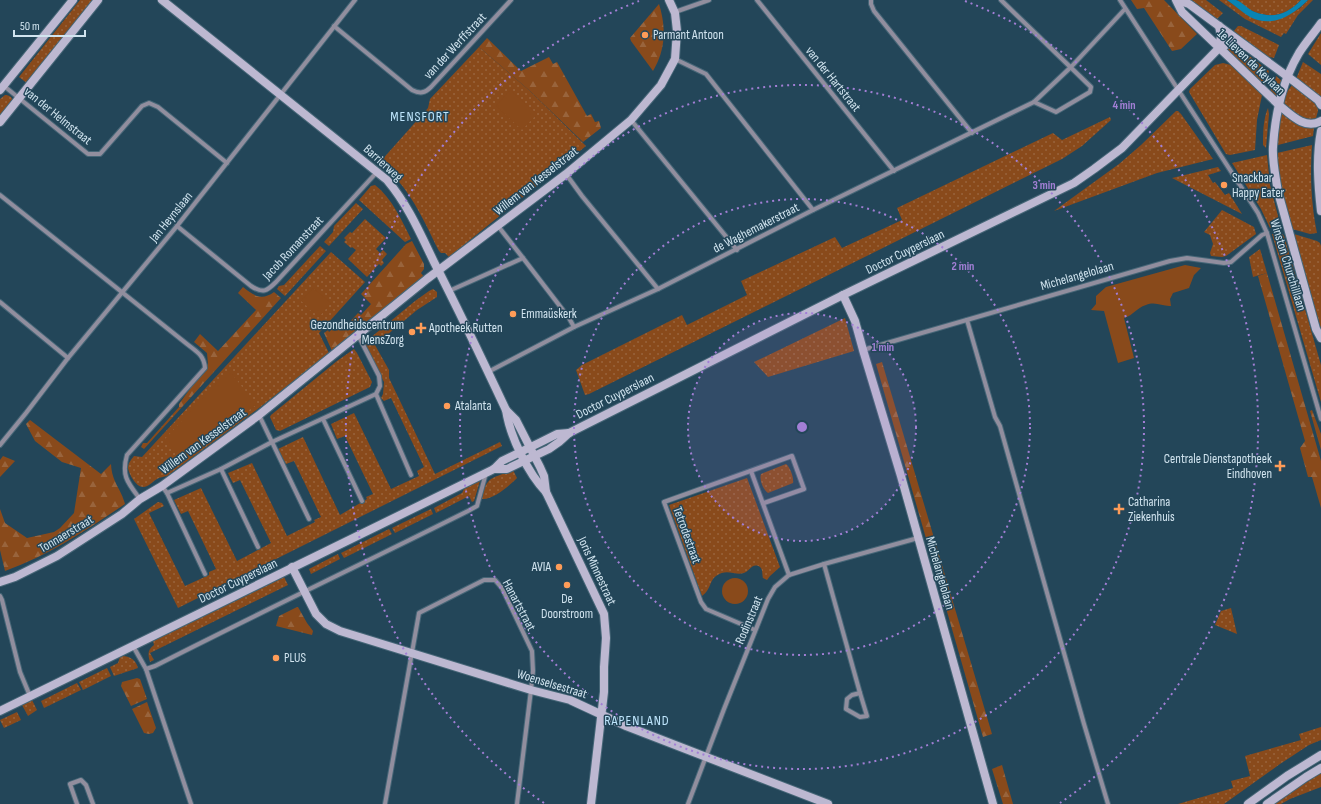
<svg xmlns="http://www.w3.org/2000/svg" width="1321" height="804" viewBox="0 0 1321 804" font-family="'Sofia Sans Condensed',sans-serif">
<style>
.grass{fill:url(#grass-dots)}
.forest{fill:url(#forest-firs)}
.park{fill:#894a1b}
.water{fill:#0984b4}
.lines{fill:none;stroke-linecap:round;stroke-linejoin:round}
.street-casing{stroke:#466677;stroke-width:6}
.secondary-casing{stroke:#466677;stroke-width:10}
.street{stroke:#918e9e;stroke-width:4}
.secondary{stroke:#bdb8d1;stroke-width:8}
.ring{fill:none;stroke:#a27fd5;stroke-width:2;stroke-dasharray:2 4}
.poi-dot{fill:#fe9c58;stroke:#234659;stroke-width:1.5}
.labels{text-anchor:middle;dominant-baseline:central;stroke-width:3;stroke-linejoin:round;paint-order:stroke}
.poi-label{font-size:13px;fill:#d1e4ef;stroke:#234659;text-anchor:start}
.street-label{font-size:13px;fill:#d1e4ef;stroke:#234659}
.neighbourhood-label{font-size:14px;letter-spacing:1px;fill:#bfe6fd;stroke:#234659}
.centre{fill:#a27fd5;stroke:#234659;stroke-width:2}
.ring-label{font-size:12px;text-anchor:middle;font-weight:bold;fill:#a27fd5;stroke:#234659;stroke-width:3;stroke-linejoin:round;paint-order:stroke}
</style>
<defs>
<pattern id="grass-dots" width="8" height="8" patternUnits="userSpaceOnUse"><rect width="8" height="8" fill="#894a1b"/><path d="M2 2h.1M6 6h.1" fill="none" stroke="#99643c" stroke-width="1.8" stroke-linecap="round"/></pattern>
<pattern id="forest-firs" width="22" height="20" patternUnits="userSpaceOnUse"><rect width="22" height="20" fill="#894a1b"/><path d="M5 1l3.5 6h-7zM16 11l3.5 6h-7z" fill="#99643c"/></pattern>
</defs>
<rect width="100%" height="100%" fill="#234659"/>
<g class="grass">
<polygon points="80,0 96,0 28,84 19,77"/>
<polygon points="1191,0 1206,0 1223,13 1217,19"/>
<polygon points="1219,0 1227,0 1249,16 1258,20 1268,21 1299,9 1308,0 1313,0 1298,15 1286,34 1284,33 1281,37 1245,19"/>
<path d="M1237 0H1301C1288 14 1273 19 1255 12 1249 10 1242 4 1237 0Z"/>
<polygon points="1238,26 1241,26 1279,45 1274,58 1265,56 1233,32"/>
<polygon points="1321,33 1321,65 1308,54"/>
<polygon points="1228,46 1239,48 1269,71 1265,85 1228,50 1227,48"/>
<path d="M479 47 530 91 586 146 449 257 445 253H441L439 251C421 215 411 190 380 162L428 108 430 99Z"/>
<polygon points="1303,62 1321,74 1321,99 1296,79"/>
<polygon points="1223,63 1231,65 1262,95 1257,120 1255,150 1230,155 1226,154 1189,92 1190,89 1215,65"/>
<polygon points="1276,76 1283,82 1277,98 1270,91"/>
<path d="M1292 85 1317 104 1318 111 1316 118C1303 122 1292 112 1283 103L1286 93Z"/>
<path d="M5 95C9 95 12 97 13 101L0 119V99Z"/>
<path d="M1268 108 1269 114 1266 148 1263 145C1263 134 1263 119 1268 108Z"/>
<polygon points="1176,111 1178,111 1181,114 1213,159 1157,173 1054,211 1119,164 1141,145"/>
<polygon points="1282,113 1302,127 1314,128 1313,136 1278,145 1278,130 1281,114"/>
<polygon points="1110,117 1111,120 1082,146 1062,159 589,394 585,395 576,370 582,365 682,315 687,325 747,295 741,281 835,237 842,248 902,220 897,208 1053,133 1062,140"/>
<path d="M1312 145C1310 175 1311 204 1317 233L1310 234 1292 229C1285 203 1279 179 1277 153Z"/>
<polygon points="1267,155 1270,185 1279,220 1276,226 1270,228 1261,209 1232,163"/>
<polygon points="1218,167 1221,171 1208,175 1213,183 1215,182 1225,195 1229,193 1242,214 1172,178"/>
<path d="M375 185C392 198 402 221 411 239L405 242 359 200 371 186Z"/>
<polygon points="356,203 363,209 329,246 324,242 333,232 334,226"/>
<polygon points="1222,210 1254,227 1256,234 1226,256 1222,257 1211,256 1210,253 1213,244 1210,235 1204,232"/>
<polygon points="365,219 386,238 376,249 380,253 383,250 387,254 382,260 384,263 381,266 379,264 367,277 348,259 356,250 352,247 351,248 344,242 346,240 344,238 350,232 352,233"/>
<polygon points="1281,233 1284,236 1321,365 1321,402 1272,234"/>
<polygon points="1294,234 1317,241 1320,243 1321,246 1321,329"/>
<polygon points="320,246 326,251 285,296 277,289 279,286 284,285"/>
<polygon points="1260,249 1267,273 1253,277 1249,257"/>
<path d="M331 252 365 282 319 333 329 353 259 408 167 476C164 477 160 477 157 479 153 481 149 487 143 487 136 487 129 474 128 468 128 463 131 460 134 456L142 457Z"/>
<polygon points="433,289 437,292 437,297 417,310 375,345 389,370 389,378 435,474 500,442 502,446 178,608 134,519 158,502 162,503 164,506 149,513 185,586 209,575 209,572 216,569 188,511 181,514 174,500 201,488 237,561 271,543 240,480 233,483 228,473 252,463 287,536 315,522 314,520 321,517 294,461 286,464 278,449 303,437 340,515 367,499 366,497 373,494 345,436 337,439 331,424 354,413 391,489 419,476 417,471 424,467 391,398 384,401 381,398 383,394 384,382 364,343 415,301 429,291"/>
<polygon points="845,318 854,351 768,377 754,362"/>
<polygon points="354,349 357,353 372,382 370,387 280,431 276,430 270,417 271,415 337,361"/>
<path d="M786 464C790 467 794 478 793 483L768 493C763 490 759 479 761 474Z"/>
<path d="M513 470 517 478C509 486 493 500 482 499 486 475 493 479 513 470Z"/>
<path d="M747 478 780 567 770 576 767 580 763 578C762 575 763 569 760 567 752 562 749 572 744 573 735 576 727 568 716 576 709 581 711 590 702 596L669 505Z"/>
<polygon points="480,481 474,501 472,502 469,496 436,513 434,508 462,493 465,487"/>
<polygon points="431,509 433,514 395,533 392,528"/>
<polygon points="389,529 392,534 344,558 341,553"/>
<polygon points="338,554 340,559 311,574 309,569"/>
<path d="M284 577 288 585 150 653 154 660 150 662C148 655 147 650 154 645L153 641Z"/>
<polygon points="1231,608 1237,634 1215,625 1221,611"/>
<path d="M122 656C130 656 136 660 138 668L114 676 110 667 118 663 120 657Z"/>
<polygon points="107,668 111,676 83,690 79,682"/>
<polygon points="77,683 81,690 44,708 41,701"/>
<polygon points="32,700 37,710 28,716 22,705"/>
<polygon points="17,712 21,720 4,728 0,720"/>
<polygon points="1321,727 1321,740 1309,745 1280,764 1224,804 1178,804 1233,788 1231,781 1250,776 1245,756 1301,740 1299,734"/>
<polygon points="1321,773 1321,787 1290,799 1281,804 1274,804 1296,789"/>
</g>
<g class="forest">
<polygon points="1131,0 1164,0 1197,34 1181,49 1172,51 1144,8 1137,9"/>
<path d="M659 4C666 27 666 49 653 71L631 41 630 38Z"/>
<polygon points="487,38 521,71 549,57 553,64 557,62 587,116 591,114 595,122 599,121 601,128 583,142 530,91 479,47"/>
<polygon points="412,241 424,264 424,269 421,273 424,277 332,351 324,333 328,330 329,332 332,329 335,331 339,328 337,326 340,323 342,325 344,323 347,325 358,313 361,315 371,304 361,294 406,244"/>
<polygon points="1267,273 1321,461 1321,508 1312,477 1308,477 1300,448 1305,441 1258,276"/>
<path d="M243 287C254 296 262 301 274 292L281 298 144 449 141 447 143 443H147L179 407V404L208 364 207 353 194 342 200 334 218 351 256 310 238 293Z"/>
<polygon points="882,362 992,734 983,737 876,364"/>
<polygon points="1312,410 1321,434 1321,450 1310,411"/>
<path d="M30 420 101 474 111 464C112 483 121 488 125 504 85 531 51 554 5 571L0 550V509L5 523 27 538 54 532 60 528 74 513 81 468 62 462 35 441 26 424Z"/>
<polygon points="3,456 15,461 0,477 0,460"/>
<polygon points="297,607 298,607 307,623 313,631 312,635 276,626 279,616"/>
<polygon points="137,678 140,679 147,699 131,706 121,686 122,682"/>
<polygon points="147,702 156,728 153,733 149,734 144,733 132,709"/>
<polygon points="1002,765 1013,804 1003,804 992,769"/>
</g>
<g class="park">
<polygon points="510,90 537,114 522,130 496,106"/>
<path d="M1185 265 1201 268 1194 275 1189 288 1173 293 1170 299 1171 306C1163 307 1156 301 1146 305 1136 308 1134 315 1124 318L1134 358 1118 363 1104 311 1091 310 1096 304V296L1106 287Z"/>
<polygon points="313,288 331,303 319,317 311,310 309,311 306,309 308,307 301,301"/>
<polygon points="229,370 256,405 184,458 164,440"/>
<circle cx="735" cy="591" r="13"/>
</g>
<path class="water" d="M1227 0C1230 0 1234 0 1236 0 1243 2 1248 10 1255 12 1273 19 1288 14 1301 0H1308C1292 16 1272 28 1250 17 1242 12 1234 5 1227 0Z"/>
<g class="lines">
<g class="street-casing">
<g id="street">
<polyline points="757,0 894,171"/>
<polyline points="871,0 871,4 874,11 972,133"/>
<polyline points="1001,0 1091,87 1090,92 1056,112 1034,102"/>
<polyline points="1120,0 1258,213 1267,233 1321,419"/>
<polyline points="675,12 709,0"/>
<path d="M334 26 412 90C420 94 425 93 431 87L511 0"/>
<polyline points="675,59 706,74 813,210"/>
<polyline points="4,86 88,154 100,154 142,106 149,103 158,107 227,163"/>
<polyline points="631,120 737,250"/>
<polyline points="566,174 582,196 658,289"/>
<path d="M0 195 187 344C197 352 204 355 205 368L127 455C121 476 128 483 140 499"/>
<path d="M177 226 251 286C263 294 267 291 276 282L377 172"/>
<polyline points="498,226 523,258 569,318 574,327"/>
<polyline points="449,291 523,258"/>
<polyline points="0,302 68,358"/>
<polyline points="967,320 995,417 1000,426 1084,724 1108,804"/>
<polyline points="863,350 1170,261 1187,258 1224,263 1231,262 1262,235 1267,233"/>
<polyline points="488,372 574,327 658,289 813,210 1034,102 1071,67 1125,9"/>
<polyline points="376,394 411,475"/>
<polyline points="259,415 309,519"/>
<polyline points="323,419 362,501"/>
<polyline points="0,445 26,413 68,358 177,226 355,0"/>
<polyline points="221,469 258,547"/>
<polyline points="751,471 789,575"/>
<polyline points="162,486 167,493 205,574"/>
<polyline points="167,493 221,469 272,442 376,394 380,386 379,376 358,335"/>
<polyline points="824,564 860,693"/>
<polyline points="0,596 2,600 20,672 30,696"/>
<polyline points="755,630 706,609 701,602 664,502 792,456 804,489 764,503"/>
<polyline points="133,646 146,669 191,804"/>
<path d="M146 669 155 666C259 613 364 563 468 511L477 506 486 473"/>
<polygon points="860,693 867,716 860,717 846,709 847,699 852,695"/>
<polyline points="77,804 70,784 81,780 86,785 93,804"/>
<polyline points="385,804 419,613 484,580 495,580 502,588 532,651 533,671 531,690 517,804"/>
<polyline points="688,804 724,709 768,599 775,587 789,575 824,564 918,538"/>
</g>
</g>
<g class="secondary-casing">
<g id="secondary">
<path d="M162 0 387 180C408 205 420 233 434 262 459 311 483 361 506 410 510 437 528 473 546 492L604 614 606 638 604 667V692L591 804"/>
<path d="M1176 0 1182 12 1279 105C1291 115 1305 130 1321 121"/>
<polyline points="1177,0 1189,4 1295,82 1318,100 1321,105"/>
<path d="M1321 23C1314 33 1306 42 1299 53 1283 80 1275 115 1273 147 1272 161 1276 178 1278 192L1316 329 1321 338"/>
<polyline points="1219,48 1221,36 1219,26"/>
<polyline points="0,90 73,0"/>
<polyline points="0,122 98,0"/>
<path d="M1321 131C1316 157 1318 184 1321 211"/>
<polyline points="843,295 855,321 863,350 901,476 993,804"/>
<polyline points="506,410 516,420 540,467 544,476 546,492"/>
<polyline points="494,469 507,469 549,449 559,442 569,433 843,295 1074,183 1094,169 1122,148 1219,48 1230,43 1245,46"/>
<polyline points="292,567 316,614 326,624 340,631 531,690 570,700 626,726 828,804"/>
<polyline points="0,582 15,577 57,556 122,514 140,499 162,486 259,415 427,279 566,174 631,120 661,85 675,59 677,31 675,13 669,0"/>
<polyline points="0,711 494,469 502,461 541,442 557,434 569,433"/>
<polyline points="1248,804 1287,776 1321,755"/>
<polyline points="1267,804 1306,777 1321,768"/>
</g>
</g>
<use href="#street" class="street"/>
<use href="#secondary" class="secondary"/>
</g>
<circle cx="802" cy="427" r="114" fill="#a27fd5" fill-opacity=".12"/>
<g class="ring">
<circle cx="802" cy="427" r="114"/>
<circle cx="802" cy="427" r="228"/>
<circle cx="802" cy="427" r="342"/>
<path d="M544 803A456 456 0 0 1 639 1M965 1A456 456 0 0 1 1060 803"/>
</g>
<g class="poi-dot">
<circle cx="645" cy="35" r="4"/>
<circle cx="1224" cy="185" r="4"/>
<circle cx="513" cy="314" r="4"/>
<path d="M419 322h4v4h4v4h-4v4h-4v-4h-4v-4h4z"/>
<circle cx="412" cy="332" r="4"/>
<circle cx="447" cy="406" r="4"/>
<path d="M1278 460h4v4h4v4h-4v4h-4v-4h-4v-4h4z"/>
<path d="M1117 503h4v4h4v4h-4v4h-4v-4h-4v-4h4z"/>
<circle cx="559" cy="567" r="4"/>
<circle cx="567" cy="585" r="4"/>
<circle cx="276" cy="658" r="4"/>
</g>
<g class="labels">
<g class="poi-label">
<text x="653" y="35">Parmant Antoon</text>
<text x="1232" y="178">Snackbar<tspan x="1232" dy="15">Happy Eater</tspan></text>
<text x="521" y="314">Emmaüskerk</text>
<text x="404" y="325" text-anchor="end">Gezondheidscentrum<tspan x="404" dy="15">MensZorg</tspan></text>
<text x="429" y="328">Apotheek Rutten</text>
<text x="455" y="406">Atalanta</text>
<text x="1272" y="459" text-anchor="end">Centrale Dienstapotheek<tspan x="1272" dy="15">Eindhoven</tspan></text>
<text x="1128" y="502">Catharina<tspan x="1128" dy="15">Ziekenhuis</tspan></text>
<text x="551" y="567" text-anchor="end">AVIA</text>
<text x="567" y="599" text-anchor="middle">De<tspan x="567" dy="15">Doorstroom</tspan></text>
<text x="284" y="658">PLUS</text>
</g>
<g class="street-label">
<text transform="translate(455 46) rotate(-47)">van der Werffstraat</text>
<text transform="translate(1251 62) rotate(44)">1e Lieven de Keylaan</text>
<text transform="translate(833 79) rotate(51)">van der Hartstraat</text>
<text transform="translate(58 116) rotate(39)">van der Helmstraat</text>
<text transform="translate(383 163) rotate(42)">Barrierweg</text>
<text transform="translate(536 181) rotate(-38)">Willem van Kesselstraat</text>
<text transform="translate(171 217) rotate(-51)">Jan Heynslaan</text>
<text transform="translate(756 228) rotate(-27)">de Waghemakerstraat</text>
<text transform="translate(293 248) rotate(-47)">Jacob Romanstraat</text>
<text transform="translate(905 252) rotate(-26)">Doctor Cuyperslaan</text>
<text transform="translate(1288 265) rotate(73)">Winston Churchilllaan</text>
<text transform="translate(1077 276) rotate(-16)">Michelangelolaan</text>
<text transform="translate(615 396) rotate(-27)">Doctor Cuyperslaan</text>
<text transform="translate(203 441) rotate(-36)">Willem van Kesselstraat</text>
<text transform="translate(66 534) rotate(-31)">Tonnaerstraat</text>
<text transform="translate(687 535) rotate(70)">Tetrodestraat</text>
<text transform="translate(597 571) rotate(65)">Joris Minnestraat</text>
<text transform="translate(940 573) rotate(74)">Michelangelolaan</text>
<text transform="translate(238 581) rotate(-26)">Doctor Cuyperslaan</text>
<text transform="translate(519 605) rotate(62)">Hanartstraat</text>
<text transform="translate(749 620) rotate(-67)">Rodinstraat</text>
<text transform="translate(552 684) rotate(17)">Woenselsestraat</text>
</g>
<g class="neighbourhood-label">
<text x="420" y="116">MENSFORT</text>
<text x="637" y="720">RAPENLAND</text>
</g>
</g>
<circle cx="802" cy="427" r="6" class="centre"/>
<g class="ring-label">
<text x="1124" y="109">4 min</text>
<text x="1044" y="189">3 min</text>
<text x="963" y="270">2 min</text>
<text x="883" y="351">1 min</text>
</g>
<path d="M14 30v6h71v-6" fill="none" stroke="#d1e4ef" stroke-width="2"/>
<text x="20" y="30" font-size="12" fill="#d1e4ef" stroke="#234659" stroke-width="3" paint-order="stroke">50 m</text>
</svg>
